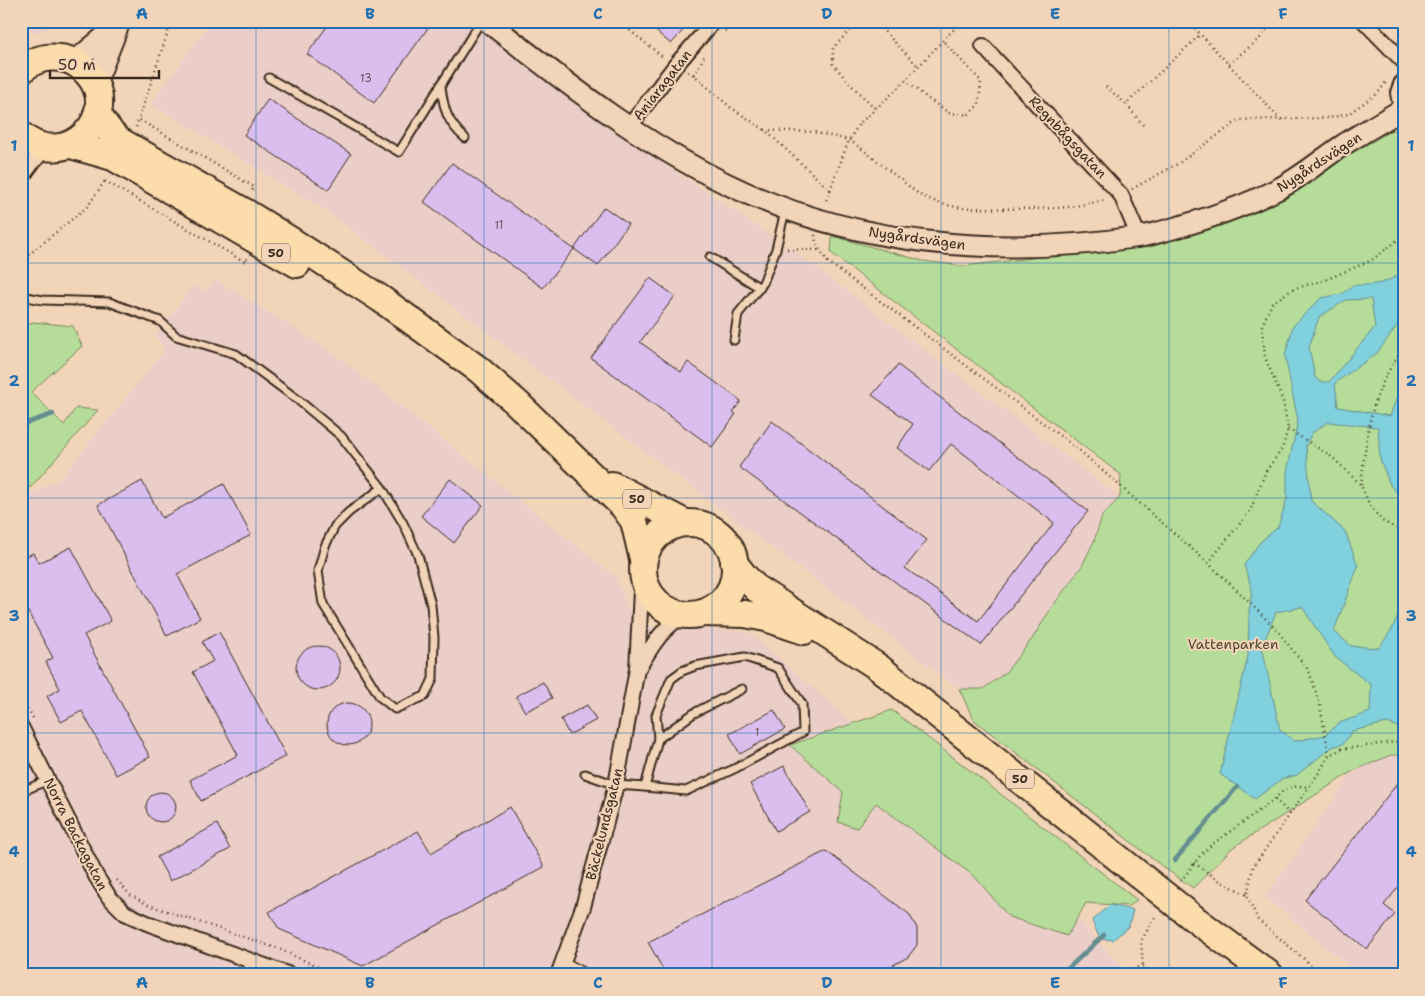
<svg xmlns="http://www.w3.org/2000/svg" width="1425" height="996" viewBox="0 0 1425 996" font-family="'Shantell Sans',sans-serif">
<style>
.built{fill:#ebcec8}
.green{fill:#b5dd99;stroke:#78845c}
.water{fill:#81d0de;stroke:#658e91;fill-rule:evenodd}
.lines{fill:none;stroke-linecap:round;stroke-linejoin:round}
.stream{stroke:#658e91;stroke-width:4.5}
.building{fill:#dabfee;stroke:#3b2a1e}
.lane-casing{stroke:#3b2a1e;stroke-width:11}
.street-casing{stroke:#3b2a1e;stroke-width:18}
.secondary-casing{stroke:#3b2a1e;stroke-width:24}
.highway-casing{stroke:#3b2a1e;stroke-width:30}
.path{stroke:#3b2a1e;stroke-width:2.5;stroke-dasharray:1 4;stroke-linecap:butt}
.lane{stroke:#f2d5b8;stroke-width:7}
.street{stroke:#f2d5b8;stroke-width:14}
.secondary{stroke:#f2d5b8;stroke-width:20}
.highway{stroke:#fddcac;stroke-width:26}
.grid{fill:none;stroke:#1f6fb2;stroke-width:1;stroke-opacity:0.55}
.labels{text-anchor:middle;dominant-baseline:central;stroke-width:4;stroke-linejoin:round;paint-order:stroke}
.number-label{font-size:11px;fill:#634f52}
.shield{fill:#f2d5b8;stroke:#725d4c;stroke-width:1}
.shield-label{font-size:12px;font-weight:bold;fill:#3b2a1e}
.street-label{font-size:14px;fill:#3b2a1e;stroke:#f2d5b8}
.park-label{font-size:14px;fill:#4d4530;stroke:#f2d5b8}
.neatline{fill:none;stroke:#1f6fb2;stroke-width:2}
.grid-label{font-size:16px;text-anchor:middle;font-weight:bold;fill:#1f6fb2}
</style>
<rect width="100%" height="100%" fill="#f2d5b8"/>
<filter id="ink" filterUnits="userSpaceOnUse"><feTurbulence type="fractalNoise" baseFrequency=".02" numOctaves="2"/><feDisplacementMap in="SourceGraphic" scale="10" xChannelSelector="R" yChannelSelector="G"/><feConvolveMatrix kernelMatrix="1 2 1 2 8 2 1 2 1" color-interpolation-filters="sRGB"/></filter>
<g filter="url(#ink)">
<g class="built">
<polygon points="21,21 67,21 36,33 21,26"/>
<polygon points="211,21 472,21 635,144 794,251 1120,497 1102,516 1094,541 1082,566 1052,607 1032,639 1005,673 983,689 959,689 329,213 151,104"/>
<polygon points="216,280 296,329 340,358 615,576 636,625 749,632 1080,921 1130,975 21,975 21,499 61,478 165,349 155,336 189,291 194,285 206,292"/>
<polygon points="1391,755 1404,755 1404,975 1359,975 1265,897 1353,771"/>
</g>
<g class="green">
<polygon points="1392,130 1400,134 1404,154 1404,755 1391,755 1353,771 1232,848 1193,888 1163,867 974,720 959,689 983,689 1005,673 1032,639 1052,607 1082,566 1094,541 1102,516 1120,497 1121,475 831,253 832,236 923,261 964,266 1143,245 1275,196 1335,163"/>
<polygon points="33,322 73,326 82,346 31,392 64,425 76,408 98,410 31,487 21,491 21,328"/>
<polygon points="892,710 1137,900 1130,906 1086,903 1067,936 1009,917 975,877 876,803 857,828 838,822 843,792 790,745"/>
</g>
<g class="water">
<path d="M1404 270V316L1377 353 1335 383 1338 407 1390 416 1404 377V500L1390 485 1380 459 1378 427 1328 422 1312 433 1306 445 1311 501 1345 531 1358 566 1334 631 1351 646 1379 648 1392 629 1404 601V729L1387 723 1352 731 1343 744 1332 747 1297 775 1282 779 1255 799 1220 774 1248 656 1249 612 1252 590 1244 565 1260 542 1278 527 1287 498V472L1298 421 1285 356 1293 326 1321 298 1342 294 1353 285C1374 285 1387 285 1404 270ZM1371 299 1375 327 1329 382H1320L1315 377 1309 347 1319 317 1346 300ZM1302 607 1335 657 1371 685 1370 712 1339 723 1325 735 1295 741 1280 730 1262 647 1276 612Z"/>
<polygon points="1110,905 1133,910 1129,926 1113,940 1100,939 1092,921"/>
</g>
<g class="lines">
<g class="stream">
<polyline points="21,425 53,414"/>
<polyline points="1175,860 1237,787"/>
<polyline points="1061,975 1104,935"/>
</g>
</g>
<g class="building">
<polygon points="331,21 433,21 374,103 307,54"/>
<polygon points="644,21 679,21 686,27 671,44"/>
<polygon points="268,99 351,154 328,190 244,135"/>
<polygon points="452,163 574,249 543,288 424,202"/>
<polygon points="604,207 628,224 598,266 574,249"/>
<polygon points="650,278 675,296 640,342 681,372 688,362 741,401 733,412 736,414 712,447 591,358"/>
<polygon points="898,365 1088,511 981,645 739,467 772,421 927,540 905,568 978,621 1054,523 951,444 929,471 897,448 913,424 872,395"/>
<polygon points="450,479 483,505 454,543 421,516"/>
<polygon points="142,481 162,518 224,484 251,535 177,574 200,618 167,636 98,505"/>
<polygon points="71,547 111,621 84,635 150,757 116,775 82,711 61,722 47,696 60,689 46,662 53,658 21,599 21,559 33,553 39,563"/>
<polygon points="219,632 286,756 201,801 190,780 238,755 193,672 213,661 202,642"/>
<circle cx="318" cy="668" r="22"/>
<polygon points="543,682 552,698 525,712 516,696"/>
<circle cx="348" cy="724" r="21"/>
<polygon points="587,705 596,720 569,735 561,719"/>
<polygon points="774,710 785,729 740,754 729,734"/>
<polygon points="784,766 810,812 776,831 750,784"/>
<polygon points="1404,775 1404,880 1384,905 1395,914 1367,949 1305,900"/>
<circle cx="161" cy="807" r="15"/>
<polygon points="510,807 544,867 363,966 279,929 269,912 418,831 431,853"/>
<polygon points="217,824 230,849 170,881 157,857"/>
<polygon points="826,851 909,914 917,928 917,945 908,957 875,975 666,975 648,942"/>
</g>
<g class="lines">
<g class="lane-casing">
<g id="lane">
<polyline points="269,78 399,152 481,21"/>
<path d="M441 87C444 110 447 122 465 138"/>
<polyline points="710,257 760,288"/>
<polyline points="21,296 43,300 109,302 160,321 176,336 236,354 297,399 341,436 382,488 403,523 418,555 431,605 434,637 433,679 425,696 395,709 380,697 323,604 318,571 325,546 335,526 349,512 382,488"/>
<polyline points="734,340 738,314 763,283 776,249 785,211"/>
<polyline points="585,774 616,785 645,787 658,739 694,713 742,689"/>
<polyline points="645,787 686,791 736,768 803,732 802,704 778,668 745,657 695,666 682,671 671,679 656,715 658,739"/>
<polyline points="23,791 48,780"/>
<polyline points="563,961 589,975"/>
</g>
</g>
<g class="street-casing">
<g id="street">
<polyline points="1364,21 1404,62"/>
<polyline points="983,46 1121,195 1139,237"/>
<polyline points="629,127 675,66 714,21"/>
<path d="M21 180C28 166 36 157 48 148"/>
<path d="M639 667C652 646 662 628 684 615"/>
<polyline points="21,727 96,876 109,897 125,913 147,923 290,975"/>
<polyline points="248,975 255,962"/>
<polyline points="558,975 583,907 616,785 637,669 642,571"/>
</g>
</g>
<g class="secondary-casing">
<g id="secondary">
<path d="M487 21C564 81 637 140 725 183 852 246 999 258 1137 237 1148 236 1160 232 1171 229 1207 219 1242 207 1276 190 1299 179 1322 159 1343 145 1363 132 1384 121 1404 108"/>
<polyline points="74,62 116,27"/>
<polyline points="95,85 120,21"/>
<polyline points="1404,85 1401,93 1404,108"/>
</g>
</g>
<g class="highway-casing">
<g id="highway">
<path d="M21 71C32 60 46 56 60 58 71 59 80 65 87 73 125 114 66 174 21 135"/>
<polyline points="97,114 111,133 118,140 245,212 290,240 381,299 478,369 517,403 623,506 634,521 643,559"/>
<polyline points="71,145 113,157 297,264"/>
<polyline points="612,485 685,523"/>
<circle cx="689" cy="569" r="46"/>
<polyline points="734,563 746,578 757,589 878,667 1196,920 1270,975"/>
<polyline points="703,613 745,614 766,618 804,631"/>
</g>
</g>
<g class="path">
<polyline points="618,21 664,58"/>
<polyline points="867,21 856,24 833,48 833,64 850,84 875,108"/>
<polyline points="874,21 918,66"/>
<polyline points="952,21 957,27"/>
<polyline points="1188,21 1281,120"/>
<polyline points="725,31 734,21"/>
<polyline points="1229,64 1260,38 1273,21"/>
<polyline points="688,72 694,75 730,107 765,130 830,190 825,203"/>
<polyline points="694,75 705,55"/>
<polyline points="905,80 927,98 949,113 968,115 979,104 981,81 943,41"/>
<polyline points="1106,87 1126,104"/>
<polyline points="140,120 254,187 251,192"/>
<polyline points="1143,125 1126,104 1201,34"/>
<polyline points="136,127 169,29 174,21"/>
<polyline points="765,130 813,132 849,140 862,149 920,195 941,204 963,208 1035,209 1070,207 1106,200"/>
<polyline points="105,181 245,262 247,258"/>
<polyline points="1132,189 1179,163 1239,120 1329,118 1348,114 1378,93 1386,82"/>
<polyline points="830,190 849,140 859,124 896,90 950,33 963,21"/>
<polyline points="815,235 816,244 828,262 1079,450 1208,563 1241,594 1276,629 1309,671 1320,705 1329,755"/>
<polyline points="787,249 820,250"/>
<polyline points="21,261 88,206 106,179"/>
<polyline points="1288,429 1332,457 1361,485 1370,506 1382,521 1404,532"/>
<path d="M1361 485C1367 432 1370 392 1404 348"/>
<polyline points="1208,563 1250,511 1266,471 1282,449 1288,429 1283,401 1265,357 1262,326 1272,303 1293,289 1325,280 1372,260 1394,243 1404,233"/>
<polyline points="21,695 33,718"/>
<polyline points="1275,799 1290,814"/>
<polyline points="1194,863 1220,881 1247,895"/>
<polyline points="117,880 130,895 149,905 279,949 336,975"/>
<path d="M1181 881 1200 856 1210 846 1275 799C1285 787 1293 785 1308 787"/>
<polyline points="1108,975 1143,966"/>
<polyline points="1153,975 1143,966 1141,941 1155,917"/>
<polyline points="1323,975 1258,920 1247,895 1253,867 1320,771 1329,755 1342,749 1404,741"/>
</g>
<use href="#lane" class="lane"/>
<use href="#street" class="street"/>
<use href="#secondary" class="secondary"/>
<use href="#highway" class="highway"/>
</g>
</g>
<path class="grid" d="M256 21V975M484 21V975M712 21V975M941 21V975M1169 21V975M21 263H1404M21 498H1404M21 733H1404"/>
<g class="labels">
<g class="number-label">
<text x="366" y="78">13</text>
<text x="499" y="225">11</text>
<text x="757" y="732">1</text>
</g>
<g class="shield">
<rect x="262" y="243.5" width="28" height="19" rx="4"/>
<rect x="623" y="489.5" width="28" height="19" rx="4"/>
<rect x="1006" y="769.5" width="28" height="19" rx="4"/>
</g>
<g class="shield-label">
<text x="276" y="253">50</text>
<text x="637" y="499">50</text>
<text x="1020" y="779">50</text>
</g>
<g class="street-label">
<text transform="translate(662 85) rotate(-52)">Aniaragatan</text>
<text transform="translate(1068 137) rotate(47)">Regnbågsgatan</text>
<text transform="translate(1319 162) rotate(-33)">Nygårdsvägen</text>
<text transform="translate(917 238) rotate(8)">Nygårdsvägen</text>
<text transform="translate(604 824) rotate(-76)">Bäckelundsgatan</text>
<text transform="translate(76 834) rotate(63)">Norra Backagatan</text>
</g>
<g class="park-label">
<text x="1233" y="644">Vattenparken</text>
</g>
</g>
<rect width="1425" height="996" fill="none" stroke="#f2d5b8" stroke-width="55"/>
<path d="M50 70v8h109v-8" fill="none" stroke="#3b2a1e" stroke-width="2.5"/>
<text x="58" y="70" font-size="15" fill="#3b2a1e" stroke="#f2d5b8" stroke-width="4" paint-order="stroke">50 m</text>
<rect x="28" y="28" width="1370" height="940" class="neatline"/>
<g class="grid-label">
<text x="142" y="19">A</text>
<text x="370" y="19">B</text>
<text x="598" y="19">C</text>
<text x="827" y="19">D</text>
<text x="1055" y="19">E</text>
<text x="1283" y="19">F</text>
<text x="14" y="151">1</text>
<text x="1411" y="151">1</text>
<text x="14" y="386">2</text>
<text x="1411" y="386">2</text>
<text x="14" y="621">3</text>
<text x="1411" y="621">3</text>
<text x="14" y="857">4</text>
<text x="1411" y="857">4</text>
<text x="142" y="988">A</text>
<text x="370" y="988">B</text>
<text x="598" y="988">C</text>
<text x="827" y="988">D</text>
<text x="1055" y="988">E</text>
<text x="1283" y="988">F</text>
</g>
</svg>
